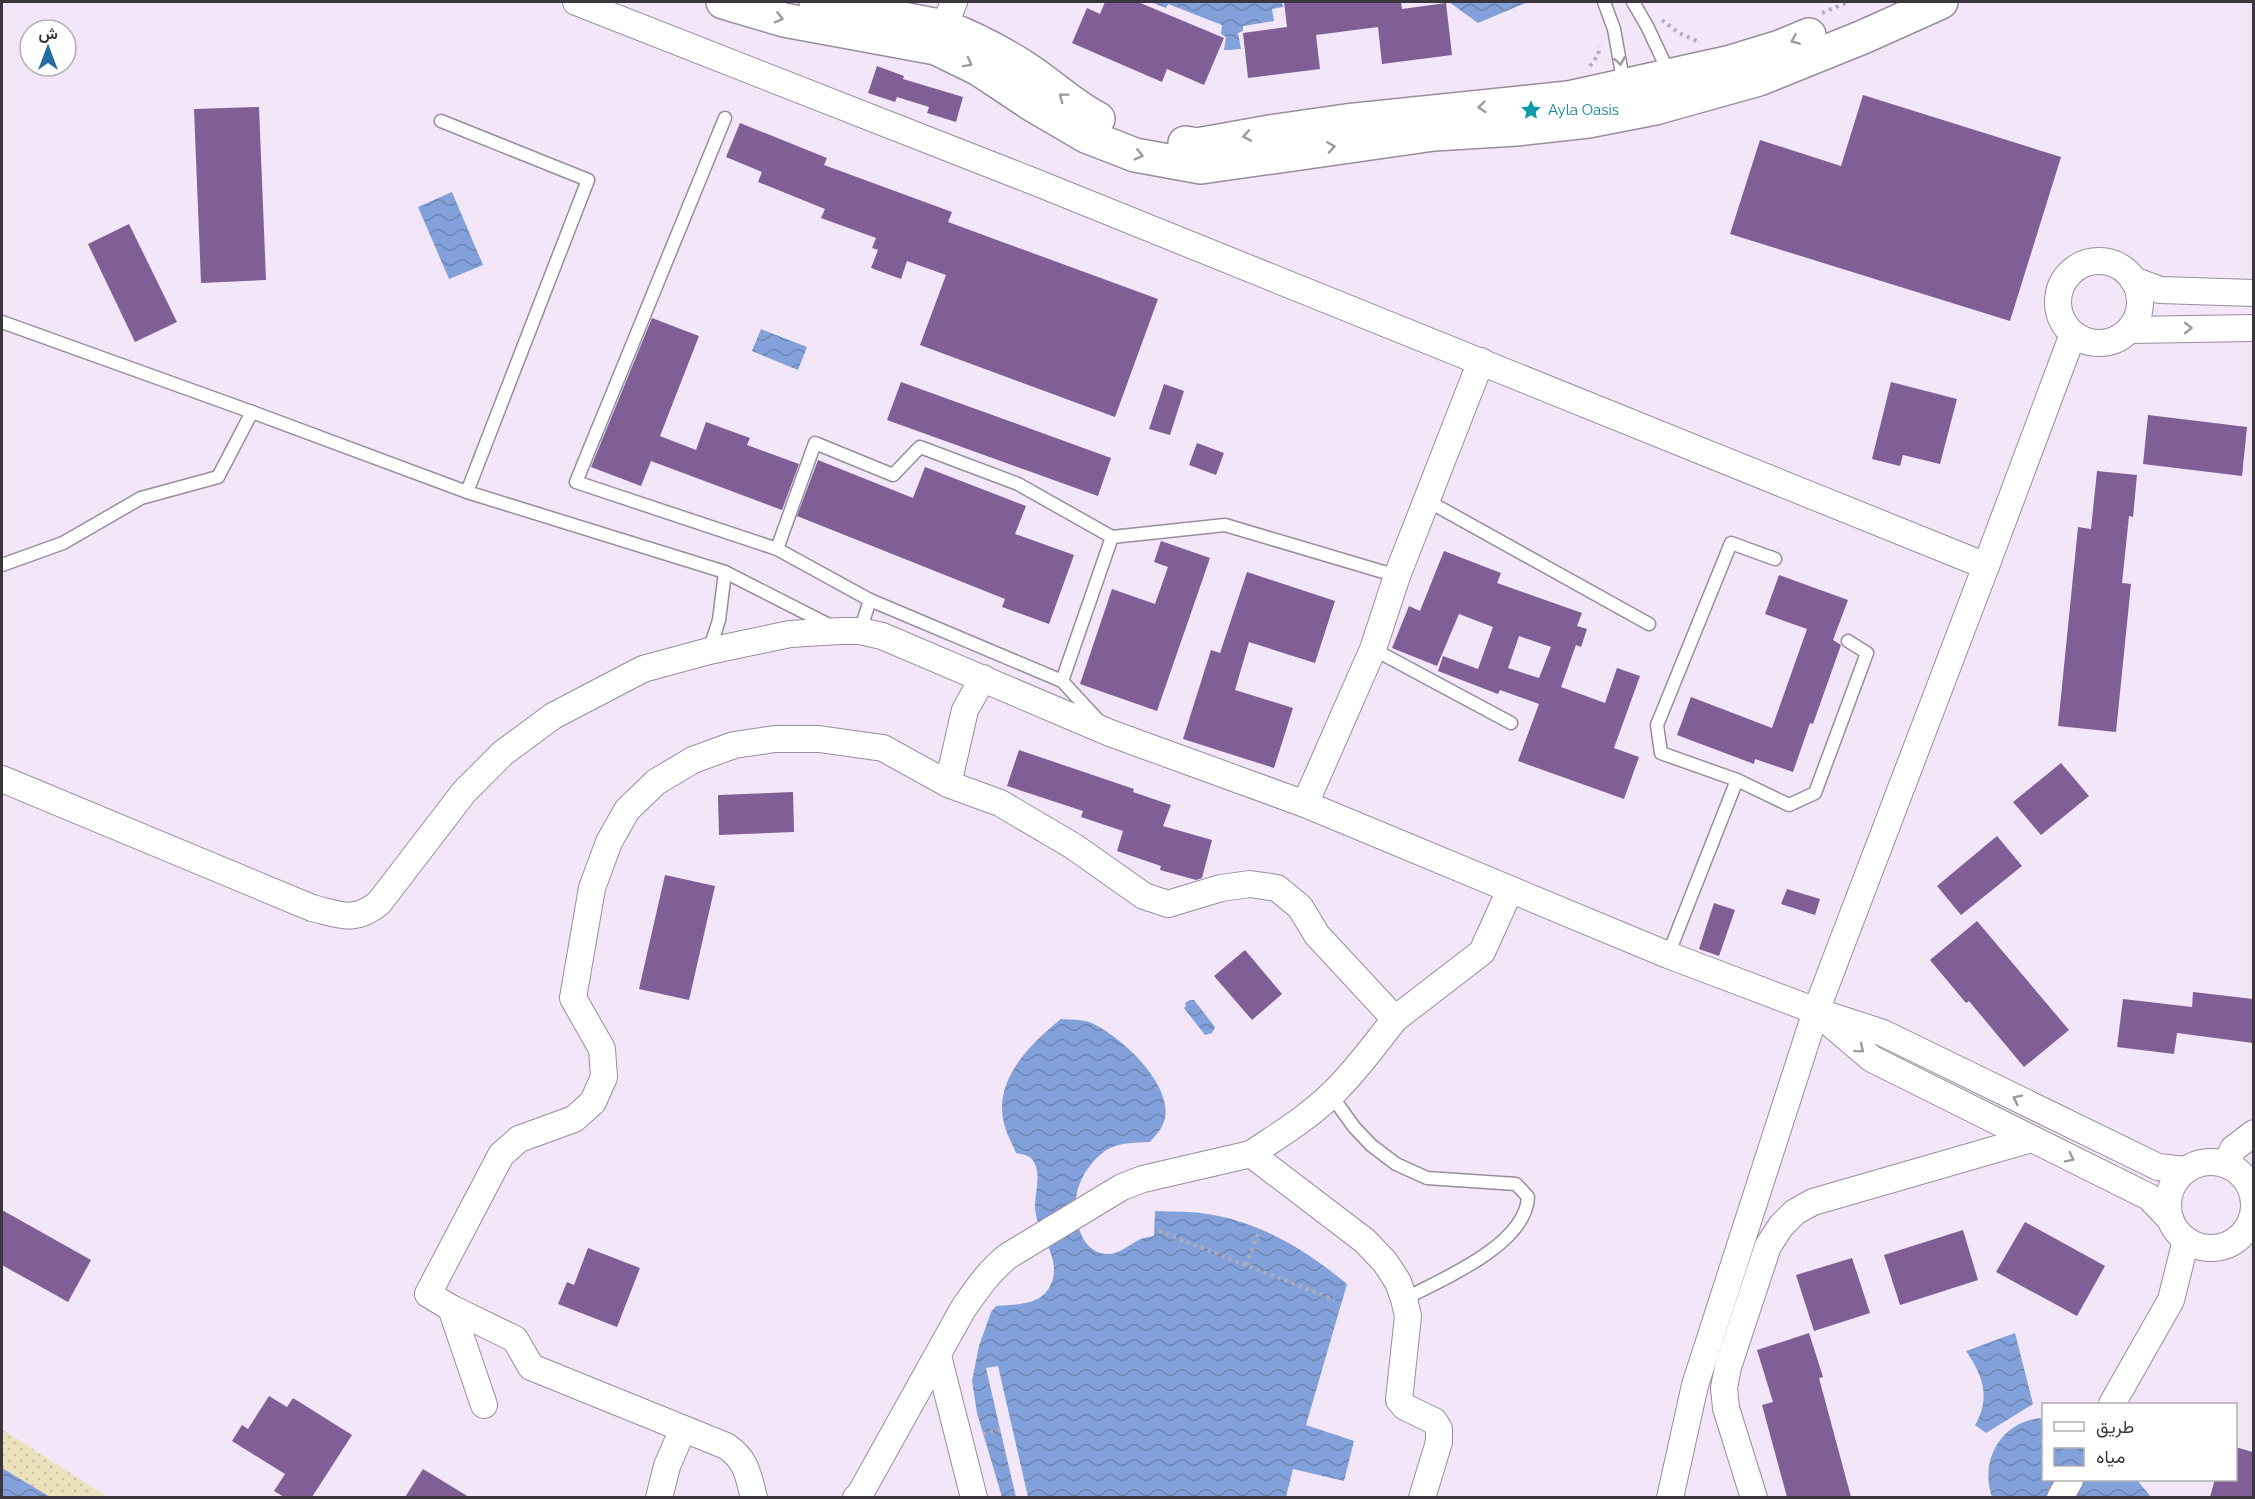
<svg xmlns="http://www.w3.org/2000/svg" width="2255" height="1499" viewBox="0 0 2255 1499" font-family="Raleway,Vazirmatn,sans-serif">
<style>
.sand{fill:url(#sand-dots)}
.water{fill:url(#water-waves)}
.pier{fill:#f2e6f8}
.building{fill:#7f5f96;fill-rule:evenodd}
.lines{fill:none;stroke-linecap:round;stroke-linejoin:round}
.lane-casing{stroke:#988d9d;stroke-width:15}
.street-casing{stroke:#988d9d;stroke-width:28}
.secondary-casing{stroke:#988d9d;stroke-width:36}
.path{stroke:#b4abb9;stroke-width:4;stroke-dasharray:3 4.5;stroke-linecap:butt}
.lane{stroke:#fff;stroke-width:12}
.street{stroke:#fff;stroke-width:26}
.secondary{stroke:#fff;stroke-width:33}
.oneway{stroke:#9d9a9e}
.labels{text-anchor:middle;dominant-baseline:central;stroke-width:6;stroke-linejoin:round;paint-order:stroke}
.culture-label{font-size:15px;fill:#0d838f;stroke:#fff;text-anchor:start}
</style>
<defs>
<pattern id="sand-dots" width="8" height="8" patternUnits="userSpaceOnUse" patternTransform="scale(1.5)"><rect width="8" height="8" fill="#ebe1bc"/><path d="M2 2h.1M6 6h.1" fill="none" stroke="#cac2a2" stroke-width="1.8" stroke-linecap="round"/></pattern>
<pattern id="water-waves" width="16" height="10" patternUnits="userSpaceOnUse" patternTransform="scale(1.5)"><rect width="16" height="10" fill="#82a1da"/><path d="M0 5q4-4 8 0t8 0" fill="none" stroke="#6c84b2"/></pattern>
</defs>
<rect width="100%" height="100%" fill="#f2e6f8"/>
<polygon class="sand" points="2,1429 107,1497 50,1497 2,1468"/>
<g class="water">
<polygon points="1151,2 1282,2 1283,7 1272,9 1274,21 1243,26 1243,31 1238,33 1241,49 1224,50 1226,37 1221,34 1222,25 1168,4 1166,8"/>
<polygon points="1449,2 1528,2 1478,23"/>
<polygon points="452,192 483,265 449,279 418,207"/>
<polygon points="761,329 807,347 798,370 752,351"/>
<polygon points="1190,1000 1194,1000 1215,1027 1212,1033 1205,1035 1184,1008 1186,1006 1185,1003"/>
<path d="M1061 1019C1070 1020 1081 1019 1089 1022 1118 1033 1179 1088 1163 1124 1161 1130 1154 1137 1150 1142 1135 1143 1118 1142 1105 1151 1092 1160 1081 1176 1077 1192 1072 1213 1079 1254 1108 1254 1119 1254 1127 1246 1137 1241 1142 1238 1148 1237 1154 1236L1155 1211C1170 1212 1185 1211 1201 1213 1257 1220 1305 1249 1347 1284L1306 1425 1354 1441 1344 1481 1293 1469 1286 1497H1002L977 1413 972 1381 979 1346 991 1312 996 1306C1016 1304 1040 1306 1050 1286 1063 1261 1041 1239 1036 1215 1032 1198 1042 1180 1035 1164 1031 1155 1025 1155 1016 1153 1012 1143 1006 1133 1004 1123 993 1080 1031 1043 1061 1019Z"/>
<path d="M2015 1333 2033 1404 1986 1433 1975 1425C1991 1399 1983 1375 1966 1351Z"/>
<path d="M2043 1418 2044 1480H2137L2151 1497H1992C1979 1460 2002 1420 2043 1418Z"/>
<polygon points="2,1468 50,1497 2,1497"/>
</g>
<polygon class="pier" points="998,1366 1028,1497 1016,1497 1000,1429 986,1368"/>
<g class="building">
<polygon points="1105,2 1138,2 1224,38 1204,85 1167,69 1162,82 1072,43 1087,8 1100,14"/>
<polygon points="1284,2 1401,2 1402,9 1446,3 1452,55 1382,64 1378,27 1316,35 1320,69 1248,78 1243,33 1287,27"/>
<polygon points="877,66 904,76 903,79 963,97 956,122 927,113 929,107 897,97 895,102 868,93"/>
<polygon points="1863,95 2061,157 2010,321 1730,234 1760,140 1841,166"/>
<polygon points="259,107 266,280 201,283 194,109"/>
<polygon points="740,123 827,158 824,165 952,212 948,222 1158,299 1115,417 920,345 946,275 907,261 901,279 871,268 878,250 872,248 876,238 821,218 825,209 758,182 762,172 726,157"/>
<polygon points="129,224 177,322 135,342 88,244"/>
<polygon points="652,318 699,336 660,436 696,450 706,422 750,438 747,445 799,464 782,510 651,461 641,486 591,467"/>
<polygon points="901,382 1111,458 1098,496 887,420"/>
<polygon points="1891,382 1957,399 1940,464 1903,455 1900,466 1872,459"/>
<polygon points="1164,384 1184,391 1170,435 1149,429"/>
<polygon points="2148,415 2247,427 2242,476 2143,464"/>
<polygon points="1197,443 1224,453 1216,475 1189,465"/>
<polygon points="818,460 913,498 925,467 1026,506 1015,534 1074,555 1049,624 1002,607 1005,599 797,516"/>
<polygon points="2097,471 2137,475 2133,517 2129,516 2122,583 2131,584 2116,732 2058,726 2078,527 2091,529"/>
<polygon points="1161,541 1210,558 1157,711 1080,684 1112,589 1155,604 1168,567 1154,562"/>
<path d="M1444 551 1501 573 1497 583 1582 613 1577 626 1587 629 1581 647 1576 645 1561 687 1605 703 1617 668 1640 676 1614 748 1639 757 1624 799 1518 761 1539 704 1500 690 1498 694 1438 671 1443 656 1478 669 1493 627 1459 614 1437 666 1392 648 1409 606 1420 611ZM1519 636 1551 647 1539 678 1508 668Z"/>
<polygon points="1247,572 1335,601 1315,663 1249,642 1235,690 1293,708 1274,768 1183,739 1211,650 1220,653"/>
<polygon points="1779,575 1848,600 1833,640 1841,645 1813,724 1810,723 1793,772 1755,759 1754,764 1677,735 1691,697 1772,728 1807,629 1765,614"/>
<polygon points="1019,750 1134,789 1133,792 1171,805 1163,826 1212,840 1202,878 1196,880 1160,870 1161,866 1117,851 1123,831 1081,817 1083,811 1007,786"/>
<polygon points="2061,763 2089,796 2041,835 2013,802"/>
<polygon points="793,792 794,832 719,835 718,795"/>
<polygon points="1997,836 2022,866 1961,915 1937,886"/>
<polygon points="665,875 715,886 689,1000 639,989"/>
<polygon points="1787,889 1820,899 1815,915 1781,904"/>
<polygon points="1714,903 1735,910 1719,956 1699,949"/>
<polygon points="1977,921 2069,1030 2024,1067 1969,1001 1966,1003 1930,960"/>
<polygon points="1245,950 1282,994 1252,1020 1214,976"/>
<polygon points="2193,992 2253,999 2253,1043 2177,1033 2174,1054 2117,1047 2123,999 2192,1007"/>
<polygon points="2,1210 91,1260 68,1302 2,1265"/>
<polygon points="2025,1222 2105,1266 2077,1316 1996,1272"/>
<polygon points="1963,1230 1978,1280 1900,1305 1884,1255"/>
<polygon points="588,1248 640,1268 617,1327 558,1304 567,1282 574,1285"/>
<polygon points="1852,1258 1870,1313 1814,1331 1796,1275"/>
<polygon points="1809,1333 1823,1377 1819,1378 1851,1497 1787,1497 1762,1405 1773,1402 1757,1350"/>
<polygon points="269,1396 287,1407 293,1398 352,1435 312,1497 284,1497 274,1491 285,1474 232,1441 242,1425 248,1429"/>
<polygon points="2235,1447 2253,1452 2253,1497 2210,1497 2215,1479 2235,1479"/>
<polygon points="423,1469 469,1497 405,1497"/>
</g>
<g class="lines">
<g class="lane-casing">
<g id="lane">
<polyline points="1604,2 1614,29 1624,85"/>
<polyline points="1633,2 1647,26 1669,73"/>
<polyline points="725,118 576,482 777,549 870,600 1062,681"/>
<polyline points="441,121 588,180 467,492"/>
<polyline points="2,322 252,412 467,492 725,572 833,627"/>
<polyline points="1426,500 1649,624"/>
<polyline points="1112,537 1225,525 1397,576"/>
<polyline points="777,549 815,443 893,475 920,447 1018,484 1112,537 1062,681 1099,721"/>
<polyline points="1775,559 1731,543 1657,725 1661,753 1737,780 1789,805 1815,793 1867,653 1848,641"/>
<polyline points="2,565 63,543 141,498 218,477 252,412"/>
<polyline points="860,631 870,600"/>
<polyline points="1373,649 1511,723"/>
<polyline points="709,651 719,620 725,572"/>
<polyline points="1668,955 1737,780"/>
<path d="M1331 1095 1354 1127 1371 1145 1396 1164 1427 1178 1516 1184 1528 1197C1526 1245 1441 1280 1404 1299"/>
</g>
</g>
<g class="street-casing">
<g id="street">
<polyline points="576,2 1040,184 1986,566"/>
<polyline points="938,42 954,2"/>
<circle cx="2099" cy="302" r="41"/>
<polyline points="2133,280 2160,290 2254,293"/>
<polyline points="2130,330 2254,328"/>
<path d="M2 779 312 908C341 915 354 923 379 903L464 792 503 753 553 716 643 669 709 651 790 634 840 631H860L882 636 1110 733 1305 804 1668 955 1816 1011 1883 1033 2158 1167 2186 1170"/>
<polyline points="948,784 965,710 983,678"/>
<polyline points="1305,804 1373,649 1397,576 1481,361"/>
<polyline points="1395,1019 1482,952 1510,890"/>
<polyline points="1825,1019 1872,1059 2149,1197 2170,1219"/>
<circle cx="2211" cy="1205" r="43"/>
<polyline points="2226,1165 2233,1149 2254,1133"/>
<path d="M451 1308 515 1339 531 1367 726 1446C747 1460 748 1475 754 1498"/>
<polyline points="938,1356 974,1498"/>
<polyline points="2112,1404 2171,1300 2186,1240"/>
<path d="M484 1405 451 1308 428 1294 501 1155 519 1139 574 1119 593 1102 604 1077 602 1049 573 998 592 888 609 842 627 810 656 782 693 760 734 745 775 739H819L883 748 948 784 1000 803 1073 846 1144 896 1168 904 1221 888 1250 884 1277 888 1300 907 1317 935 1395 1019C1375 1044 1356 1071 1333 1093 1309 1117 1279 1135 1251 1154L1365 1241 1385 1262 1398 1282 1404 1299 1408 1316 1399 1400 1405 1407 1434 1421 1439 1429V1442L1422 1498"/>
<polyline points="659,1498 667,1466 683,1429"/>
<path d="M856 1498 860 1494 963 1309C977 1289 989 1271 1008 1256L1122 1187 1143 1179 1251 1154"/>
<polyline points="1670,1498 1695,1385 1816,1011 1986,566 2073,334"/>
<polyline points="1754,1498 1726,1408 1724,1388 1728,1367 1768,1246 1781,1226 1795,1212 1813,1202 2031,1139"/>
<polyline points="2060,1498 2070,1480"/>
</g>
</g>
<g class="secondary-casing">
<g id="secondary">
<polyline points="723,2 784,20 936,48 979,69 1033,105 1086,136 1135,155 1201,167 1434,134 1516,129 1588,121 1655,108 1759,79 1863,37 1941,2"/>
<path d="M816 2 944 27C971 37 998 51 1022 66 1049 83 1071 105 1098 119"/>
<polyline points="1185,143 1197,145 1270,132 1346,121 1568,98 1731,62 1780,47 1809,35"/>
</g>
</g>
<g class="path">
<polyline points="1822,13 1848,2"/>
<polyline points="1662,20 1679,33 1699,42"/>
<polyline points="1590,66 1598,55 1600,46"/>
<polyline points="1159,1231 1335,1300"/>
<polyline points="1246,1265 1260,1229"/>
<polyline points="983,1434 1000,1429"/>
</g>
<use href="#lane" class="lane"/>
<use href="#street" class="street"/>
<use href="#secondary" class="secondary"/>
</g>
<defs><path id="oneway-chevron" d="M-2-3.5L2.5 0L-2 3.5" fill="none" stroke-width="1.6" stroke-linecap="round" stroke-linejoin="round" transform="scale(1.5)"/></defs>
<g class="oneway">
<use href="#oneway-chevron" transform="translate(779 18) rotate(14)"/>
<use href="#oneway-chevron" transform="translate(1795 40) rotate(157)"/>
<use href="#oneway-chevron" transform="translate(1620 61) rotate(80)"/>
<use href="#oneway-chevron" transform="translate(968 63) rotate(29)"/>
<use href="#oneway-chevron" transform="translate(1063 97) rotate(-143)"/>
<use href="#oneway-chevron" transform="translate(1482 107) rotate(175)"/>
<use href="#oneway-chevron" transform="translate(1247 136) rotate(170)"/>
<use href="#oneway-chevron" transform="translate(1331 147) rotate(-9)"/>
<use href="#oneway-chevron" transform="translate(1139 155) rotate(13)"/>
<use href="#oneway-chevron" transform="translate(2188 328)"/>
<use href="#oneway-chevron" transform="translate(1860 1049) rotate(40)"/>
<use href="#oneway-chevron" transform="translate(2017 1099) rotate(-154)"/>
<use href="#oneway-chevron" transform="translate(2070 1158) rotate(26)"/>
</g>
<defs>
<g id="sight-bare" transform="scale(1.62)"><path d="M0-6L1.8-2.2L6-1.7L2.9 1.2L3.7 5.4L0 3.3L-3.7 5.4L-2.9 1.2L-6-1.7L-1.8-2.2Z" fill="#0f9aa8" stroke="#fff" stroke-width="2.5" paint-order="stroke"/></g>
</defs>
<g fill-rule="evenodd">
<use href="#sight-bare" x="1531" y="110"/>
</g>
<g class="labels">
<g class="culture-label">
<text x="1548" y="110">Ayla Oasis</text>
</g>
</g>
<rect width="2255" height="1499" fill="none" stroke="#3b363d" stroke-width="6"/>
<rect x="2042" y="1403" width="195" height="78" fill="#ffffff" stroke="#b1afb1" stroke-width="1.5"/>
<rect x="2054" y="1422" width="30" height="9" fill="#ffffff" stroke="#b1afb1" stroke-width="1.5"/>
<text x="2096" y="1433" font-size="18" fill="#3b363d">طريق</text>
<rect x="2054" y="1448" width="30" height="18" fill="url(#water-waves)" stroke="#b1afb1" stroke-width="1.5"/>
<text x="2096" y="1463" font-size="18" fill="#3b363d">مياه</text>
<g transform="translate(48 48)"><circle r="28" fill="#ffffff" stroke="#b1afb1" stroke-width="1.5"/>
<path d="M0-4.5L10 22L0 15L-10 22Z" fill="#246b9f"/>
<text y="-9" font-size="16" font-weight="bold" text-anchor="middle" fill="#3b363d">ش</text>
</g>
</svg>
